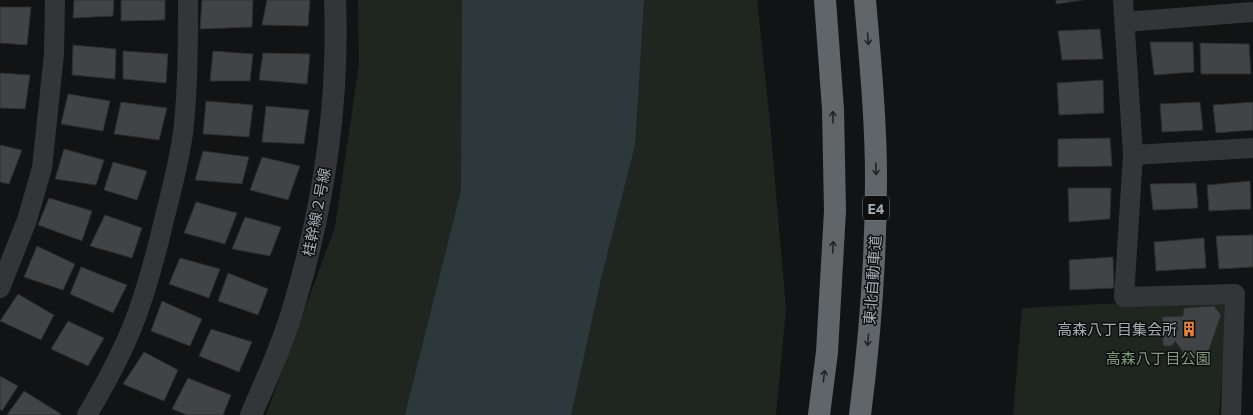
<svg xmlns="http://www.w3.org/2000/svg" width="1253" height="415" viewBox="0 0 1253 415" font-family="Commissioner,'Noto Sans JP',sans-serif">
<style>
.green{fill:#1f261f}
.water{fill:#2c383c}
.building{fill:#414447;stroke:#2c2d30}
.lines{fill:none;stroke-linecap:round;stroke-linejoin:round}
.minor{stroke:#333538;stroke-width:20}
.tertiary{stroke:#333538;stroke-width:22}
.motorway{stroke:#606569;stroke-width:22}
.oneway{stroke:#222426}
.labels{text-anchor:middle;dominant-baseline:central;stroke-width:3;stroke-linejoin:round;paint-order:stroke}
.shield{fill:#0d0e0f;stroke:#777d82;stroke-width:1}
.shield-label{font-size:14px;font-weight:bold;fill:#a4adb4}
.street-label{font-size:15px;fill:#a4adb4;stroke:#0d0e0f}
.poi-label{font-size:15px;fill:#a4adb4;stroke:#0d0e0f;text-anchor:end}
.park-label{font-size:15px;fill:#829e7c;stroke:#0d0e0f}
</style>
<rect width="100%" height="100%" fill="#121314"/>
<g class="green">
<polygon points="358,0 757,0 770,122 786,309 776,415 266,415 335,227 359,64"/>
<polygon points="1222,298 1227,316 1219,415 1013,415 1022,308"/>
</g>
<polygon class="water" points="462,0 644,0 635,145 601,279 571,415 405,415 461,191"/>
<g class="building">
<polygon points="74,0 114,0 113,16 73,18"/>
<polygon points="121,0 165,0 165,20 121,21"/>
<polygon points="202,0 253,0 252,27 200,29"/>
<polygon points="267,0 310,0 308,26 262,25"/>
<polygon points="1056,0 1083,0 1056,4"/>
<polygon points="0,7 31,7 27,45 0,43"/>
<polygon points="1100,29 1103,59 1062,60 1058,31"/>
<polygon points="1150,42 1193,42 1194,72 1154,75"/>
<polygon points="1200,43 1249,44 1251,74 1201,74"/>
<polygon points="73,45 116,49 115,79 72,75"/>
<polygon points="123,51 168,54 166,83 123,79"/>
<polygon points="213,51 253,54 250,81 210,81"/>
<polygon points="263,53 310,54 307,84 259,80"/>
<polygon points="0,73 30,75 25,109 0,108"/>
<polygon points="1103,80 1104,113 1059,115 1057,83"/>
<polygon points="68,94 110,101 103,131 61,124"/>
<polygon points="206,101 253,105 249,137 203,134"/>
<polygon points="121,102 167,108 159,140 114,134"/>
<polygon points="1200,102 1203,130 1162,132 1160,104"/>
<polygon points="1253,102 1253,130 1216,133 1213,105"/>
<polygon points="266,106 309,110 304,144 262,142"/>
<polygon points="1110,138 1112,166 1058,167 1058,139"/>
<polygon points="0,145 22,150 9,184 0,182"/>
<polygon points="64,149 104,160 96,185 55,179"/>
<polygon points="203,151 249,157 242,184 195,180"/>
<polygon points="262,157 300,166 288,200 250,190"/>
<polygon points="113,162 147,171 137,200 104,190"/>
<polygon points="1250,181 1251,209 1209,211 1207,185"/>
<polygon points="1196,183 1198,208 1153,210 1150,184"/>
<polygon points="1068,188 1111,188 1110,219 1069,222"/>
<polygon points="49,198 92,211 82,241 38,225"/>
<polygon points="196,202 237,213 225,244 184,233"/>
<polygon points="105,215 142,228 132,258 90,246"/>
<polygon points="245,217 281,227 270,256 232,249"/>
<polygon points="1253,235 1253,267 1219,269 1216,236"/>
<polygon points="1204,238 1206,268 1156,271 1154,242"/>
<polygon points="37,246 75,264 63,290 24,277"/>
<polygon points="1113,257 1114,288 1070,290 1069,260"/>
<polygon points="180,258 220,269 209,298 169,284"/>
<polygon points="81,267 127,285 113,313 70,294"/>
<polygon points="228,273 268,289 258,315 218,301"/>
<polygon points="18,294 54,315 41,340 0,321"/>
<polygon points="162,301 202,319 190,346 151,331"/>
<polygon points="1214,306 1221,315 1205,361 1189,360 1175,341 1172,346 1163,346 1162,317 1183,316 1184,308"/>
<polygon points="68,321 104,338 88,366 51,349"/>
<polygon points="211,329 252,342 239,372 199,356"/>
<polygon points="144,352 178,370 164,401 123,384"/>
<polygon points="0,376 18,386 2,411 0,409"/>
<polygon points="188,378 231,395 223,415 187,415 172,409"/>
<polygon points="24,391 61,414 60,415 7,415"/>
</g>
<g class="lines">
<g class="minor">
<polyline points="1123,0 1133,155 1124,297 1235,294 1231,415"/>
<polyline points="1125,22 1253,12"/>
<polyline points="1133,155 1253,148"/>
<polyline points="0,288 27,220 42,168 54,54 55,0"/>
<path d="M87 415C108 380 127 345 140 306 150 277 158 246 165 216 172 189 179 161 183 133 188 89 188 44 188 0"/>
</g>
<path class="tertiary" d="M251 415C267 378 284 341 295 302 324 204 339 102 335 0"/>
<g class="motorway">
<polyline points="819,415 827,352 835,211 833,109 825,0"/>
<path d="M860 415C870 337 876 258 876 179 876 119 870 59 865 0"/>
</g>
</g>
<defs><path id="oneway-shaft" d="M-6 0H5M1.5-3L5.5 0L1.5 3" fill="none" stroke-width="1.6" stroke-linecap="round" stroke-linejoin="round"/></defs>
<g class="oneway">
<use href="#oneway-shaft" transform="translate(868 39) rotate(85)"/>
<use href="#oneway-shaft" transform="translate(833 117) rotate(-91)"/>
<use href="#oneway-shaft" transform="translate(876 169) rotate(87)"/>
<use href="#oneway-shaft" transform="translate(833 247) rotate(-87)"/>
<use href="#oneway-shaft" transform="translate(868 340) rotate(95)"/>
<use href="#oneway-shaft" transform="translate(824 376) rotate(-83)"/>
</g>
<defs>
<g id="building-bare" transform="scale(1.2)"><path d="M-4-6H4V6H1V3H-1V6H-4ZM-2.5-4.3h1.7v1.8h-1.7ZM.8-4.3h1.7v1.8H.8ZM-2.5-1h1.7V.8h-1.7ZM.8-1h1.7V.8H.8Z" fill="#e88236" stroke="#0d0e0f" stroke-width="2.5" paint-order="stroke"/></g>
</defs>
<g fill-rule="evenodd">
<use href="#building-bare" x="1189" y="329"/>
</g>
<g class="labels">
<rect class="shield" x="863" y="196" width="26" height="24" rx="3"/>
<g class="shield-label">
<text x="876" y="208">E4</text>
</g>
<g class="street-label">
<text transform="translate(316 212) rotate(-79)">桂幹線２号線</text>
<text transform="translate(872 280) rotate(-86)">東北自動車道</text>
</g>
<g class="poi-label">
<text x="1177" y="329">高森八丁目集会所</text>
</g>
<g class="park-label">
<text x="1158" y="358">高森八丁目公園</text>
</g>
</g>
</svg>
